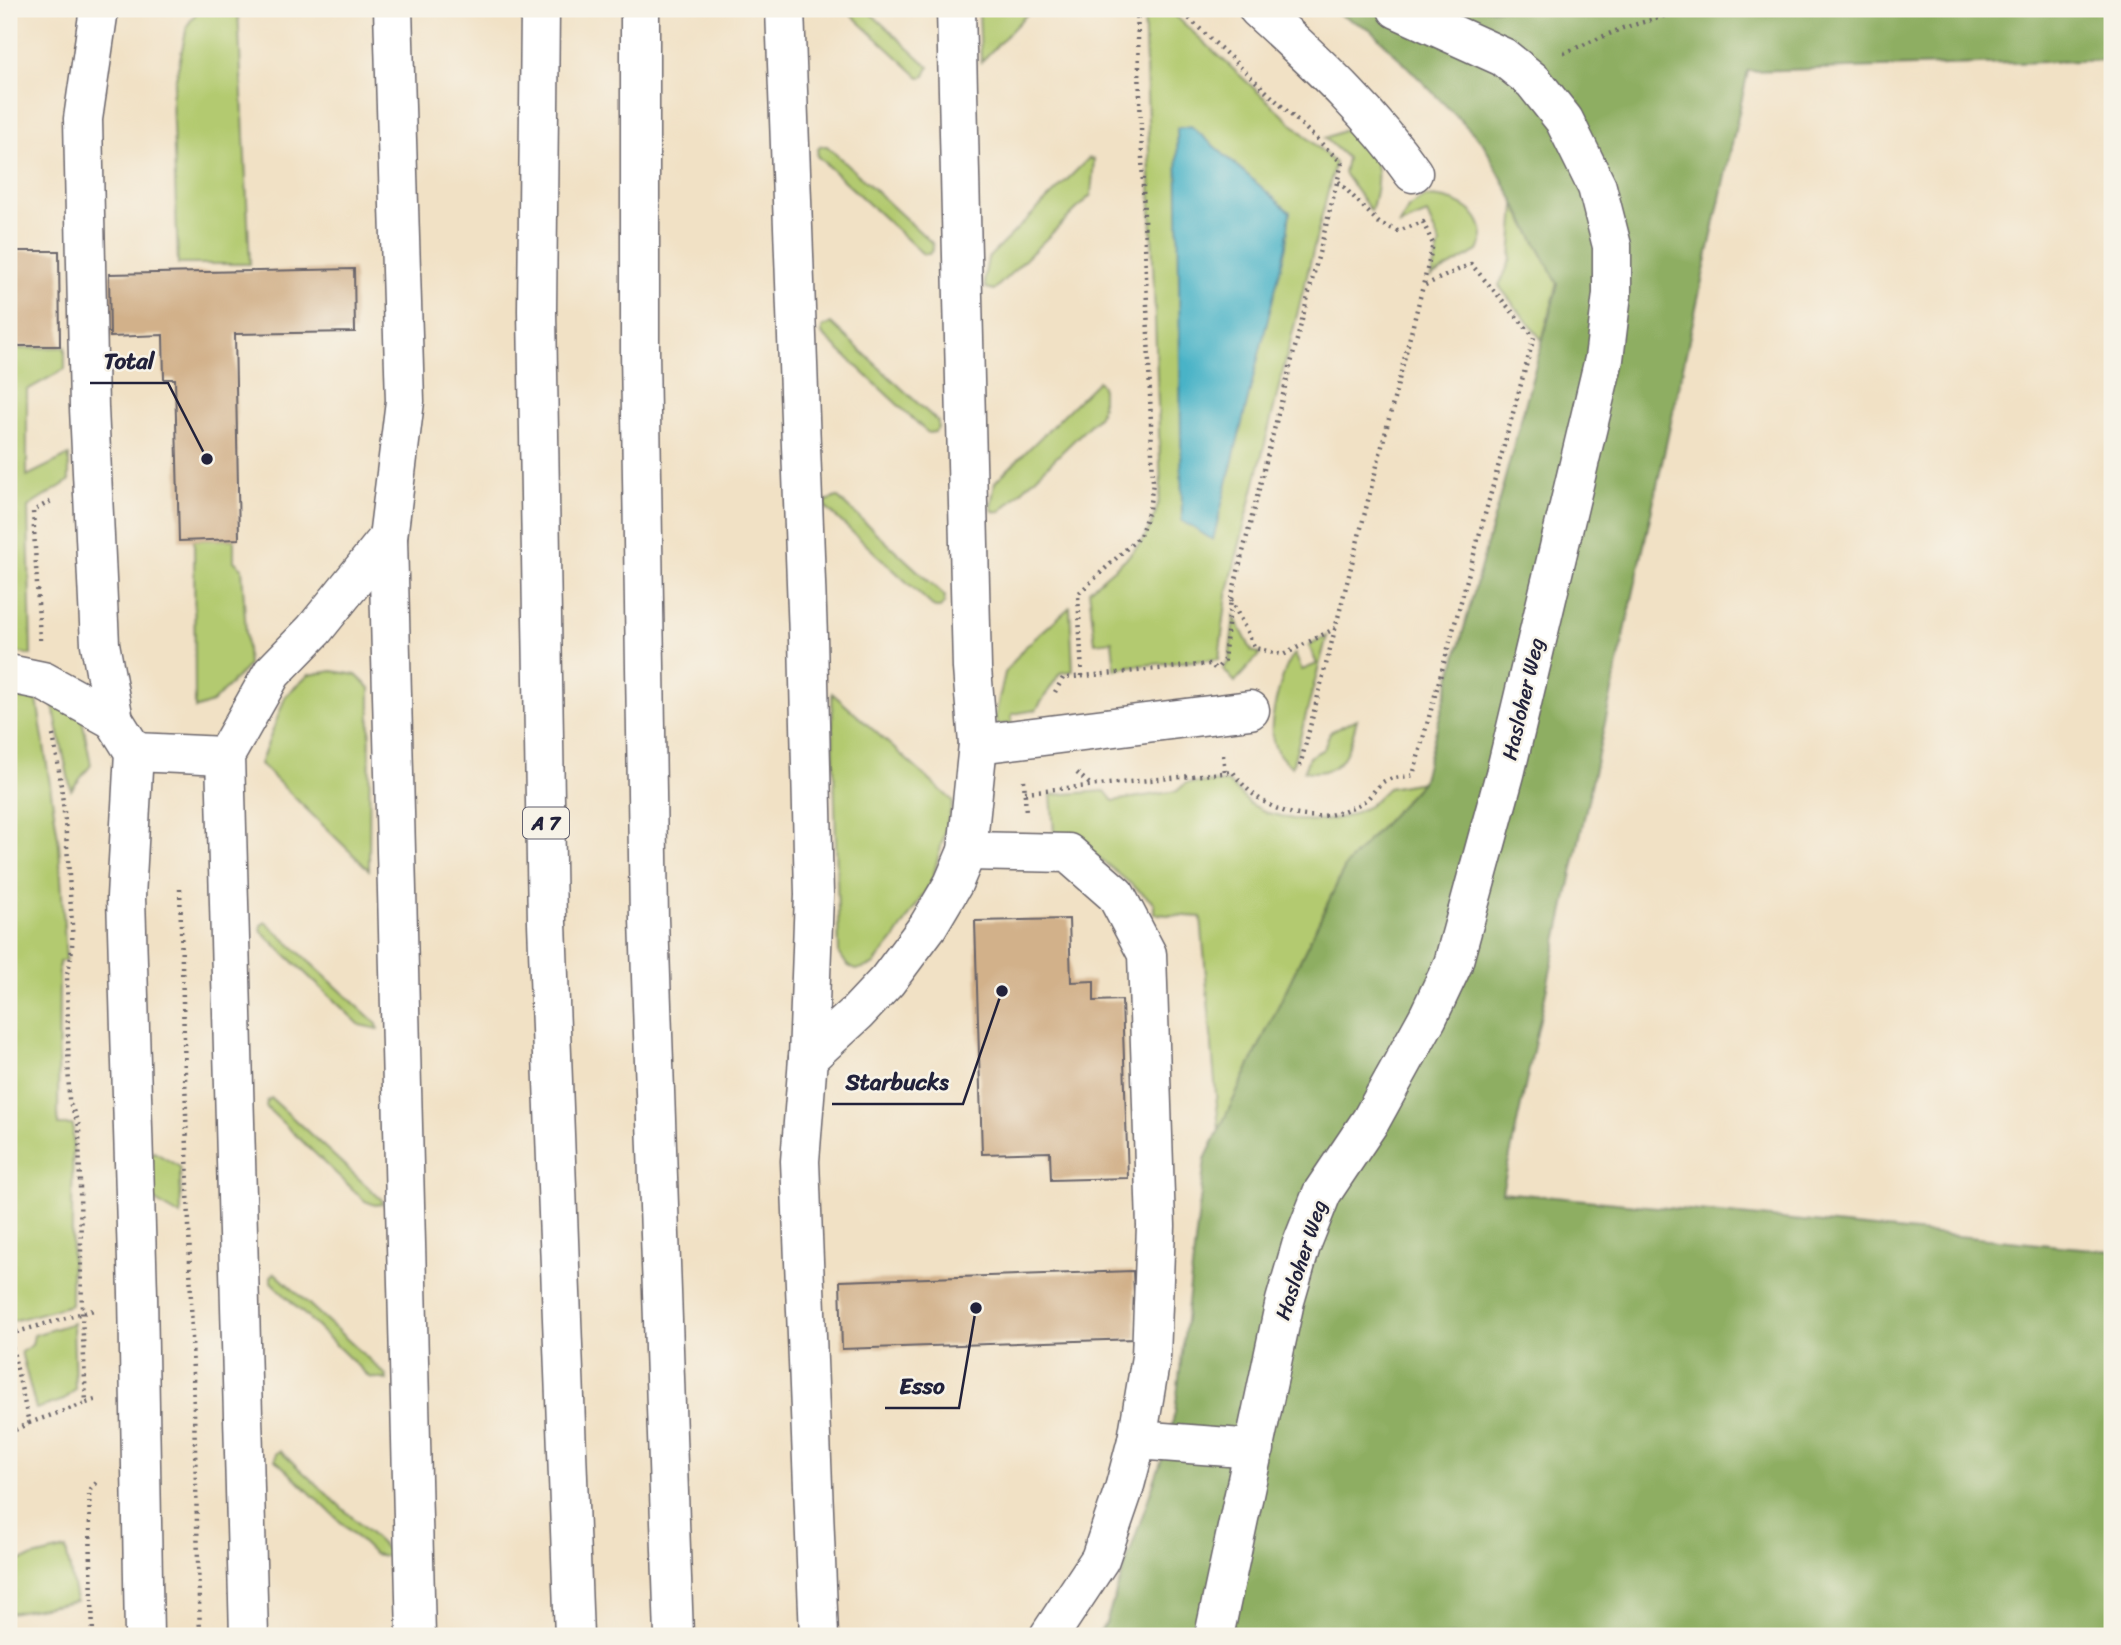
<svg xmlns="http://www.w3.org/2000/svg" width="2121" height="1645" viewBox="0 0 2121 1645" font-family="Sriracha,sans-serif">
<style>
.green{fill:#b3ca6f;stroke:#6a7655;stroke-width:2}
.forest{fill:#8eae62;stroke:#58684e;stroke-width:2}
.water{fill:#49b3c7;stroke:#366a81;stroke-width:2}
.building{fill:#d2b18a}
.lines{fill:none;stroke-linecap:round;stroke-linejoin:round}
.minor-casing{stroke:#6a656b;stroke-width:41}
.highway-casing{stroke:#6a656b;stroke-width:41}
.path{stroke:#6a656b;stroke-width:4.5;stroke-dasharray:2 5;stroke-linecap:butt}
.minor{stroke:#fff;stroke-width:38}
.highway{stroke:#fff;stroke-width:38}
.labels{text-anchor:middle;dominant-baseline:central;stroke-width:5;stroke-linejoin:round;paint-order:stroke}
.shield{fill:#f7f3e8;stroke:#62616f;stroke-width:2}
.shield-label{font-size:19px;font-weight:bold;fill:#22223b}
.street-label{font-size:21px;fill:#22223b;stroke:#f7f3e8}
.leader{fill:none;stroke:#22223b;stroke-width:2.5}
.callout-dot{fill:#22223b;stroke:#f7f3e8;stroke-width:2.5}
.callout-label{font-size:23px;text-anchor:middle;font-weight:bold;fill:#22223b;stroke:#f7f3e8;stroke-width:5;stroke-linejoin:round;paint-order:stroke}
</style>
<rect width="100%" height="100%" fill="#f7f3e8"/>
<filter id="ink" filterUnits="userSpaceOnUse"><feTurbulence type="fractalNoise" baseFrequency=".0143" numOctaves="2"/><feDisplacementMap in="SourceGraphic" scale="14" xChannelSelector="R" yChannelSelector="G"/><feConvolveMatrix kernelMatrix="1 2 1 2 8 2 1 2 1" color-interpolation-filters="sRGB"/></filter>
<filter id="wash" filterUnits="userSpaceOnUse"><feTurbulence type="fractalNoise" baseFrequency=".00686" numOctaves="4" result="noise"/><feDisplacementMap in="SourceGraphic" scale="28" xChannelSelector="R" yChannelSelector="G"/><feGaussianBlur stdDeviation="1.57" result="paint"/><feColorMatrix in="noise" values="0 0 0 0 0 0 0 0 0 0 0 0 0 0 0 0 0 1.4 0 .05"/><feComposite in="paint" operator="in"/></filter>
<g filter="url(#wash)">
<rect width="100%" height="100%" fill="#f1e1c5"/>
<g class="green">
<polygon points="199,9 238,9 250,264 178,264 172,97 187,26"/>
<polygon points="845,9 866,9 929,67 925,76 919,77"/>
<polygon points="979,9 1032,9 981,62"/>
<path d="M1144 9H1168L1335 163 1227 595 1219 659 1130 666 1115 670 1112 641 1095 643 1089 590C1129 554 1152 546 1161 489Z"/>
<path d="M1358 125C1378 158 1383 173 1371 211L1344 173 1347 158 1325 138Z"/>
<polygon points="821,146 827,146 932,243 933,249 929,254 923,254 817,156 818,149"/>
<polygon points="1089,158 1094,160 1091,195 994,290 986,288 984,279 988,258"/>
<path d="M1425 197C1449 197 1480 206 1483 235 1483 240 1480 247 1478 251L1431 277 1440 244 1427 214 1400 225 1408 208Z"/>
<polygon points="1515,205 1558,283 1542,340 1499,286 1511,259"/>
<polygon points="831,323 938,422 938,428 935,432 928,433 822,334 822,328"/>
<polygon points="65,347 65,369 27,390 27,476 69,455 69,481 28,507 31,655 9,651 9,349"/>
<polygon points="1098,381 1102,386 1102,405 1099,416 1000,512 993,511 991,506 995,482"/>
<polygon points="837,497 945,596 944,603 940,608 935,608 825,507 826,501"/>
<polygon points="234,539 234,561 242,568 248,666 212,703 195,709 194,540"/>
<polygon points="1070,607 1073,671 1060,673 1036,710 1012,714 1012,723 998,725 995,717 1005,673 1023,649"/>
<polygon points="1234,616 1252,651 1260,654 1235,682 1223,669 1229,661"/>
<path d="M1327 636 1292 767C1281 759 1273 749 1272 734 1270 718 1283 664 1295 654L1302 670 1317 664 1309 646Z"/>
<polygon points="332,671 356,675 370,688 369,870 260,764 286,695 309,675"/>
<polygon points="832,693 953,801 932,881 893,941 873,965 856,970 847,965 839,953"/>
<polygon points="9,694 37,699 59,844 66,960 59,962 58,1125 73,1125 71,1305 9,1322 9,961 12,885 9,871"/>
<polygon points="52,701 81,713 91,765 71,790"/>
<path d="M1357 719C1349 749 1344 778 1304 771L1309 757 1324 749 1330 732Z"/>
<polygon points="1228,782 1250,804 1268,813 1297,820 1323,821 1348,816 1369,806 1388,788 1422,782 1346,865 1219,1130 1201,917 1154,914 1154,903 1071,835 1054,833 1051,795 1105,791 1113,801 1177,791 1186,783"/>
<polygon points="266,922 377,1024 378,1029 360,1025 261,931 261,925"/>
<polygon points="271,1098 382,1200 383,1204 375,1205 365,1201 266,1107 267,1101"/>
<polygon points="154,1152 180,1167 181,1216 150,1198 150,1157"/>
<polygon points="275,1273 386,1375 387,1380 369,1377 271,1282 271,1276"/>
<polygon points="73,1323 75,1390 64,1400 36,1409 21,1352 32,1345 34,1335"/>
<polygon points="280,1451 391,1553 392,1557 374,1554 279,1463 275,1460 276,1453"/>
<polygon points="66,1549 76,1601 10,1613 9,1563"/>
</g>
<polygon class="forest" points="1327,9 2112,9 2112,60 1748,71 1502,1192 2112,1251 2112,1636 1097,1636 1106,1622 1167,1444 1175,1412 1205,1159 1346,865 1422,782 1558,284 1483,143 1370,29"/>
<polygon class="water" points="1191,126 1290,212 1286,246 1213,540 1182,521 1177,128"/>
<g id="blocks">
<g class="building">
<polygon points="16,251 59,251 60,346 17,346"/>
<polygon points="354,269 355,332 235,334 239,539 179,541 175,379 164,379 163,335 110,337 109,274"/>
<polygon points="1069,919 1071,982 1094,981 1094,1001 1122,1000 1128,1178 1051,1180 1050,1152 982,1154 975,921"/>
<polygon points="1133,1271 1136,1339 842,1349 840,1281"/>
</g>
</g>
</g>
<g filter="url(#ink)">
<use href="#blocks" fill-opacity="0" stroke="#6a656b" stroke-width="2"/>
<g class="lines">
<g class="minor-casing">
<g id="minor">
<polyline points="99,9 83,119 89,408 100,644 114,720 134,752 126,897 138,1294 144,1636"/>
<polyline points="393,9 405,401 388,538 416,1636"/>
<polyline points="785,9 808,637 814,895 808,1058 800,1161 819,1636"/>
<path d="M1258 9C1315 62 1368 109 1413 173"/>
<polyline points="9,674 43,681 114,720"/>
<polyline points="978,744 1250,710"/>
<polyline points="134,752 225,756"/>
<polyline points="967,851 1068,853 1116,895 1147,954 1156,1226 1151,1357 1137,1440 1124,1489 1100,1559 1049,1636"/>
<polyline points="808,1058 857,1013 887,981 928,926 953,884 967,851 978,744 972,668 956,9"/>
<polyline points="1137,1440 1255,1449"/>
<polyline points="249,1636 225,756 272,673 314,630 388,538"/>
<polyline points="1214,1636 1285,1301 1301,1246 1322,1193 1371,1120 1428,1017 1453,964 1505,774 1604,359 1612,294 1612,246 1597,187 1564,120 1533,81 1503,57 1397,9"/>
</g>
</g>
<g class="highway-casing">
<g id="highway">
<polyline points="540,9 537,311 547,923 574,1636"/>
<polyline points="640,9 640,351 649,919 674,1636"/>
</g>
</g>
<g class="path">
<polyline points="1179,9 1342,163 1231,599 1224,660 1216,670"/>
<polyline points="1564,53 1623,28 1689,9"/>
<polyline points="1231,600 1255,648 1283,655 1336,628"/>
<polyline points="40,640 33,511 53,500"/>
<polyline points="1082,676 1078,594 1140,536 1149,509 1153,483 1137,9"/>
<polyline points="1055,692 1063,678 1210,664 1218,671"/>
<path d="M53 735C63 787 67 840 70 892 71 919 76 947 67 973L69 1100 79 1126 82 1314 86 1403 98 1399"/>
<polyline points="1223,755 1225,773"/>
<polyline points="1300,766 1423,286"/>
<polyline points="1077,773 1091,785"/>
<polyline points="1024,780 1026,813"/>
<path d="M1025 792 1233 772C1257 808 1306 828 1348 809 1354 807 1362 803 1367 799 1374 793 1378 783 1387 780 1395 777 1405 777 1413 775L1534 337 1471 264 1423 286 1433 244 1423 222 1398 231 1379 223 1337 180"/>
<polyline points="180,889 200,1636"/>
<polyline points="10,1334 97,1309"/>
<polyline points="29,1423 86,1403"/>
<polyline points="9,1433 29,1423 9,1333"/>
<polyline points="93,1636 89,1491 99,1480"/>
</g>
<use href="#minor" class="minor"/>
<use href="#highway" class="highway"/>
</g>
</g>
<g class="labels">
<rect class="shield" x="523" y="807.5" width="46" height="31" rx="5"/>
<g class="shield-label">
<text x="546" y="823">A 7</text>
</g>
<g class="street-label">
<text transform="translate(1523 699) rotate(-77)">Hasloher Weg</text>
<text transform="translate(1301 1260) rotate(-72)">Hasloher Weg</text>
</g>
</g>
<path class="leader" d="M207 459L168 383H90M1002 991L963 1104H832M976 1308L959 1408H885"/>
<g class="callout-dot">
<circle cx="207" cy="459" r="7"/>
<circle cx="1002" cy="991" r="7"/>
<circle cx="976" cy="1308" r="7"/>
</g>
<g class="callout-label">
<text x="129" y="369">Total</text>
<text x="897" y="1090">Starbucks</text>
<text x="922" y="1394">Esso</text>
</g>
<rect width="2121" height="1645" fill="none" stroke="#f7f3e8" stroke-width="35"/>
</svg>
